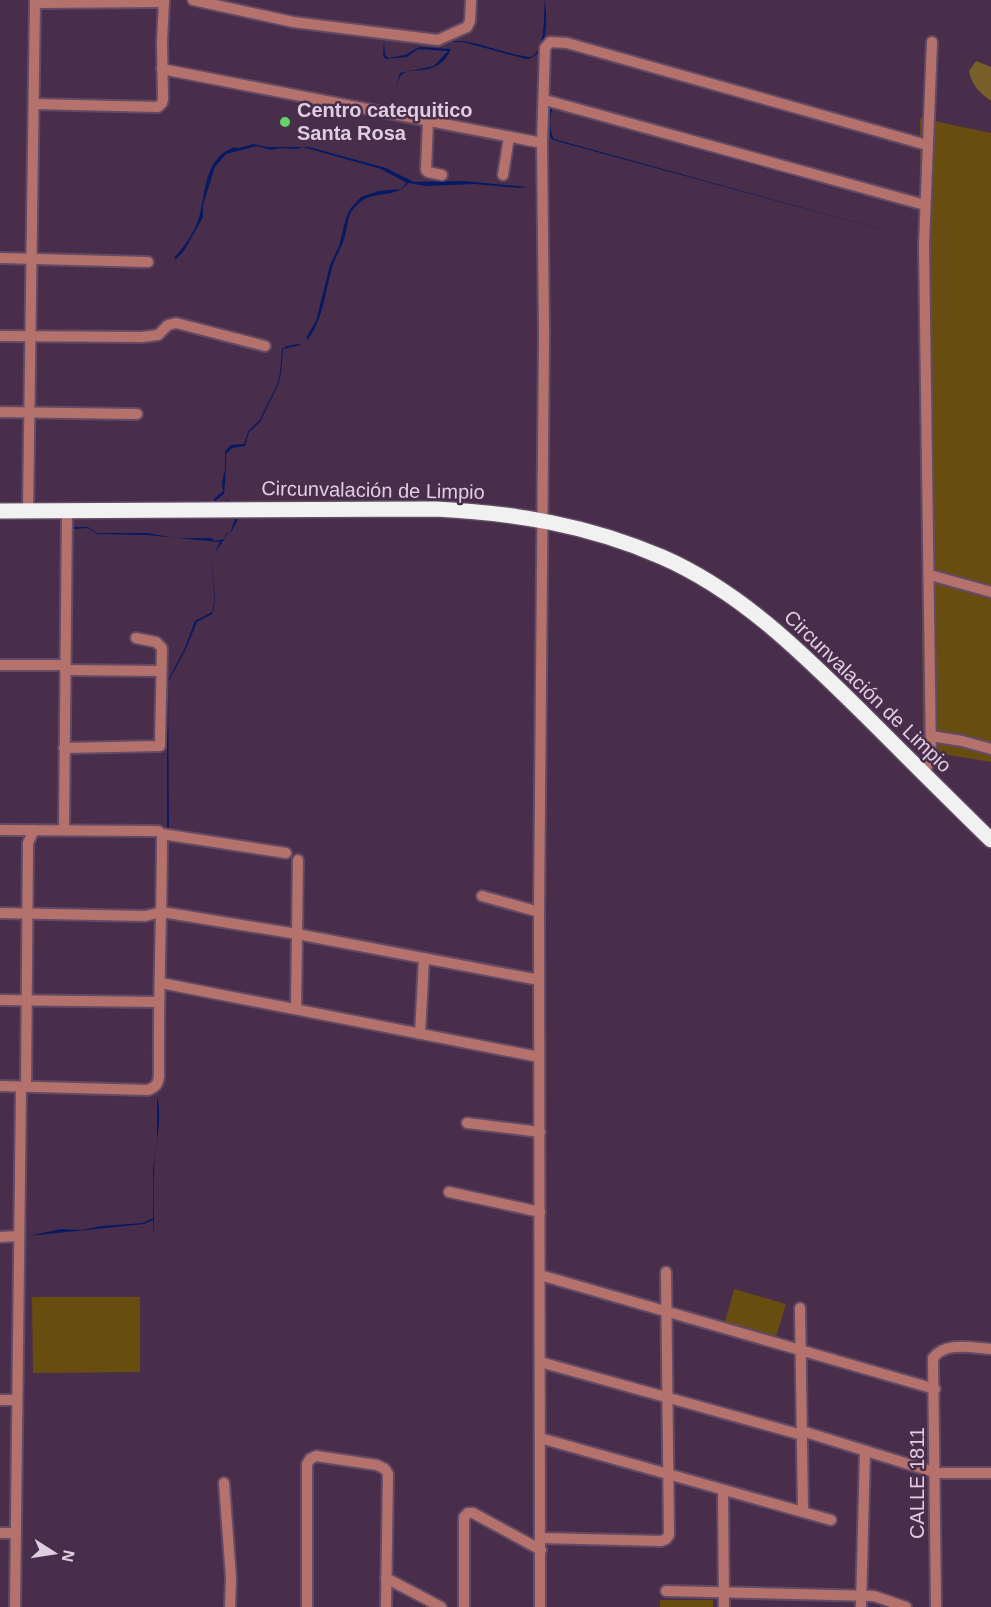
<svg xmlns="http://www.w3.org/2000/svg" width="991" height="1607" viewBox="0 0 991 1607" font-family="Arial,sans-serif">
<style>
.green{fill:#674d0f}
.forest{fill:#785f28}
.water{fill:#041a64}
.lines{fill:none;stroke-linecap:round;stroke-linejoin:round}
.minor-casing{stroke:#634b65;stroke-width:14}
.highway-casing{stroke:#634b65;stroke-width:18}
.minor{stroke:#b5716c;stroke-width:10}
.highway{stroke:#f1f1f1;stroke-width:15}
.poi-dot{fill:#63d468;stroke:#482e4a;stroke-width:2}
.labels{text-anchor:middle;dominant-baseline:central;stroke-width:5;stroke-linejoin:round;paint-order:stroke}
.poi-label{font-size:20px;font-weight:bold;fill:#dfcee0;stroke:#482e4a;text-anchor:start}
.street-label{font-size:20px;fill:#dfcee0;stroke:#482e4a}
</style>
<rect width="100%" height="100%" fill="#482e4a"/>
<g class="green">
<polygon points="920,118 991,133 991,762 923,751"/>
<polygon points="734,1289 786,1304 776,1337 725,1322"/>
<polygon points="32,1297 140,1297 140,1372 33,1373"/>
<rect x="660" y="1600" width="53" height="7"/>
</g>
<path class="forest" d="M976 61 991 67V101C979 92 972 86 969 71Z"/>
<g class="water">
<path d="M545 0C547 18 549 57 526 59L463 42H451C466 36 510 56 531 57 547 49 543 14 545 0Z"/>
<path d="M384 40 385 55 389 58 405 55 419 47 451 49C437 81 409 63 400 77 395 86 393 99 389 109L400 73 434 66 448 51 418 49 407 57 386 59 383 56Z"/>
<path d="M553 106 915 212 553 107C549 114 549 132 554 139L920 240 553 140 550 137V107Z"/>
<path d="M254 144 267 147H309L386 168 414 182 464 181 527 187 520 188 474 184 426 186 409 183C390 201 373 188 356 206 347 214 348 225 345 236 343 246 336 255 333 265 325 289 324 319 308 339L306 338 316 321 330 265 339 246 346 218 350 209 361 197 379 191 400 189 407 183 381 169 303 147 297 149 280 148 271 150 257 146 226 154 215 167 203 205V217L184 251 176 259 174 258C184 247 194 233 199 218 206 192 204 157 235 147L238 148Z"/>
<polygon points="299,344 301,345 283,349 281,373 278,385 260,422 249,432 245,446 232,448 226,454 226,471 224,494 216,500 218,502 228,500 232,502 214,503 214,499 223,491 222,482 225,470 225,451 231,445 244,444 249,430 259,421 277,385 280,373 282,349 287,346"/>
<path d="M236 515 237 521 232 531 228 533C224 542 214 549 213 561 210 578 219 597 212 614L197 622 185 651 168 682 169 830 167 829V682L184 650 195 621 212 612C220 586 203 572 220 542L146 535 97 534 88 528 73 529V527H88L97 533H148L175 538H211L215 541 224 539 227 533 231 531Z"/>
<path d="M157 1096C163 1117 155 1146 154 1169 153 1191 154 1213 154 1235L153 1220 144 1224 29 1236 61 1229 81 1230 102 1226 143 1223 153 1218V1169L157 1139Z"/>
</g>
<g class="lines">
<g class="minor-casing">
<g id="minor">
<polyline points="193,0 293,22 438,40 467,27 470,21 471,0"/>
<polyline points="35,3 164,2"/>
<polyline points="162,69 542,143"/>
<polyline points="545,100 925,205"/>
<polyline points="34,104 158,107 162,103 163,99 162,42 164,0"/>
<polyline points="428,121 426,170 428,172 442,175"/>
<polyline points="503,175 509,137"/>
<polyline points="0,258 148,262"/>
<polyline points="0,336 142,337 158,335 168,325 176,323 265,346"/>
<polyline points="0,412 137,414"/>
<polyline points="28,512 35,0"/>
<polyline points="930,575 991,592"/>
<polyline points="0,665 65,665"/>
<polyline points="65,670 161,671"/>
<polyline points="931,736 962,741 991,749"/>
<polyline points="64,748 160,746 162,648 156,642 136,638"/>
<polyline points="924,773 931,757 924,245 932,42"/>
<path d="M0 830 158 831 162 834C162 915 158 995 159 1076 158 1084 156 1087 148 1090L0 1086"/>
<polyline points="64,830 67,510"/>
<polyline points="162,834 286,853"/>
<polyline points="482,896 539,912"/>
<polyline points="0,913 145,916 162,912 297,934 539,980"/>
<polyline points="161,983 539,1057"/>
<polyline points="0,1000 158,1002"/>
<polyline points="296,1009 298,860"/>
<polyline points="420,1034 424,958"/>
<polyline points="26,1087 28,843 34,830"/>
<polyline points="467,1123 540,1132"/>
<polyline points="449,1192 540,1212"/>
<polyline points="0,1237 19,1236"/>
<polyline points="540,1275 935,1389"/>
<polyline points="800,1308 803,1512"/>
<polyline points="540,1362 802,1435"/>
<polyline points="0,1400 17,1400"/>
<polyline points="802,1431 937,1473 991,1473"/>
<polyline points="540,1438 831,1520"/>
<polyline points="224,1483 231,1578 230,1607"/>
<polyline points="723,1490 724,1607"/>
<polyline points="0,1533 15,1533"/>
<polyline points="541,1538 661,1541 666,1539 669,1535 666,1272"/>
<polyline points="386,1578 441,1607"/>
<polyline points="666,1591 874,1596 906,1607"/>
<polyline points="15,1607 21,1087"/>
<polyline points="307,1607 307,1464 310,1459 316,1456 377,1465 385,1469 388,1474 386,1607"/>
<polyline points="464,1607 464,1517 468,1513 473,1513 541,1550"/>
<polyline points="540,1607 539,912 544,335 542,143 545,48 550,42 567,43 927,145"/>
<polyline points="861,1607 865,1451"/>
<path d="M936 1607 933 1358C945 1341 973 1348 991 1349"/>
</g>
</g>
<g class="highway-casing">
<path id="highway" d="M0 511 436 509C515 513 588 525 662 557 742 592 804 655 865 715 907 757 949 799 991 840"/>
</g>
<use href="#minor" class="minor"/>
<use href="#highway" class="highway"/>
</g>
<circle class="poi-dot" cx="285" cy="122" r="6"/>
<g class="labels">
<g class="poi-label">
<text x="297" y="110">Centro catequitico<tspan x="297" dy="23">Santa Rosa</tspan></text>
</g>
<g class="street-label">
<text transform="translate(373 490) rotate(1)">Circunvalación de Limpio</text>
<text transform="translate(868 691) rotate(44)">Circunvalación de Limpio</text>
<text transform="translate(917 1483) rotate(-90)">CALLE 1811</text>
</g>
</g>
<g transform="translate(54 1553) rotate(102)" stroke="#482e4a" stroke-width="4.5" paint-order="stroke">
<path d="M0-4.5L10 22L0 15L-10 22Z" fill="#dfcee0"/>
<text y="-9" font-size="16" font-weight="bold" text-anchor="middle" fill="#dfcee0">N</text>
</g>
</svg>
